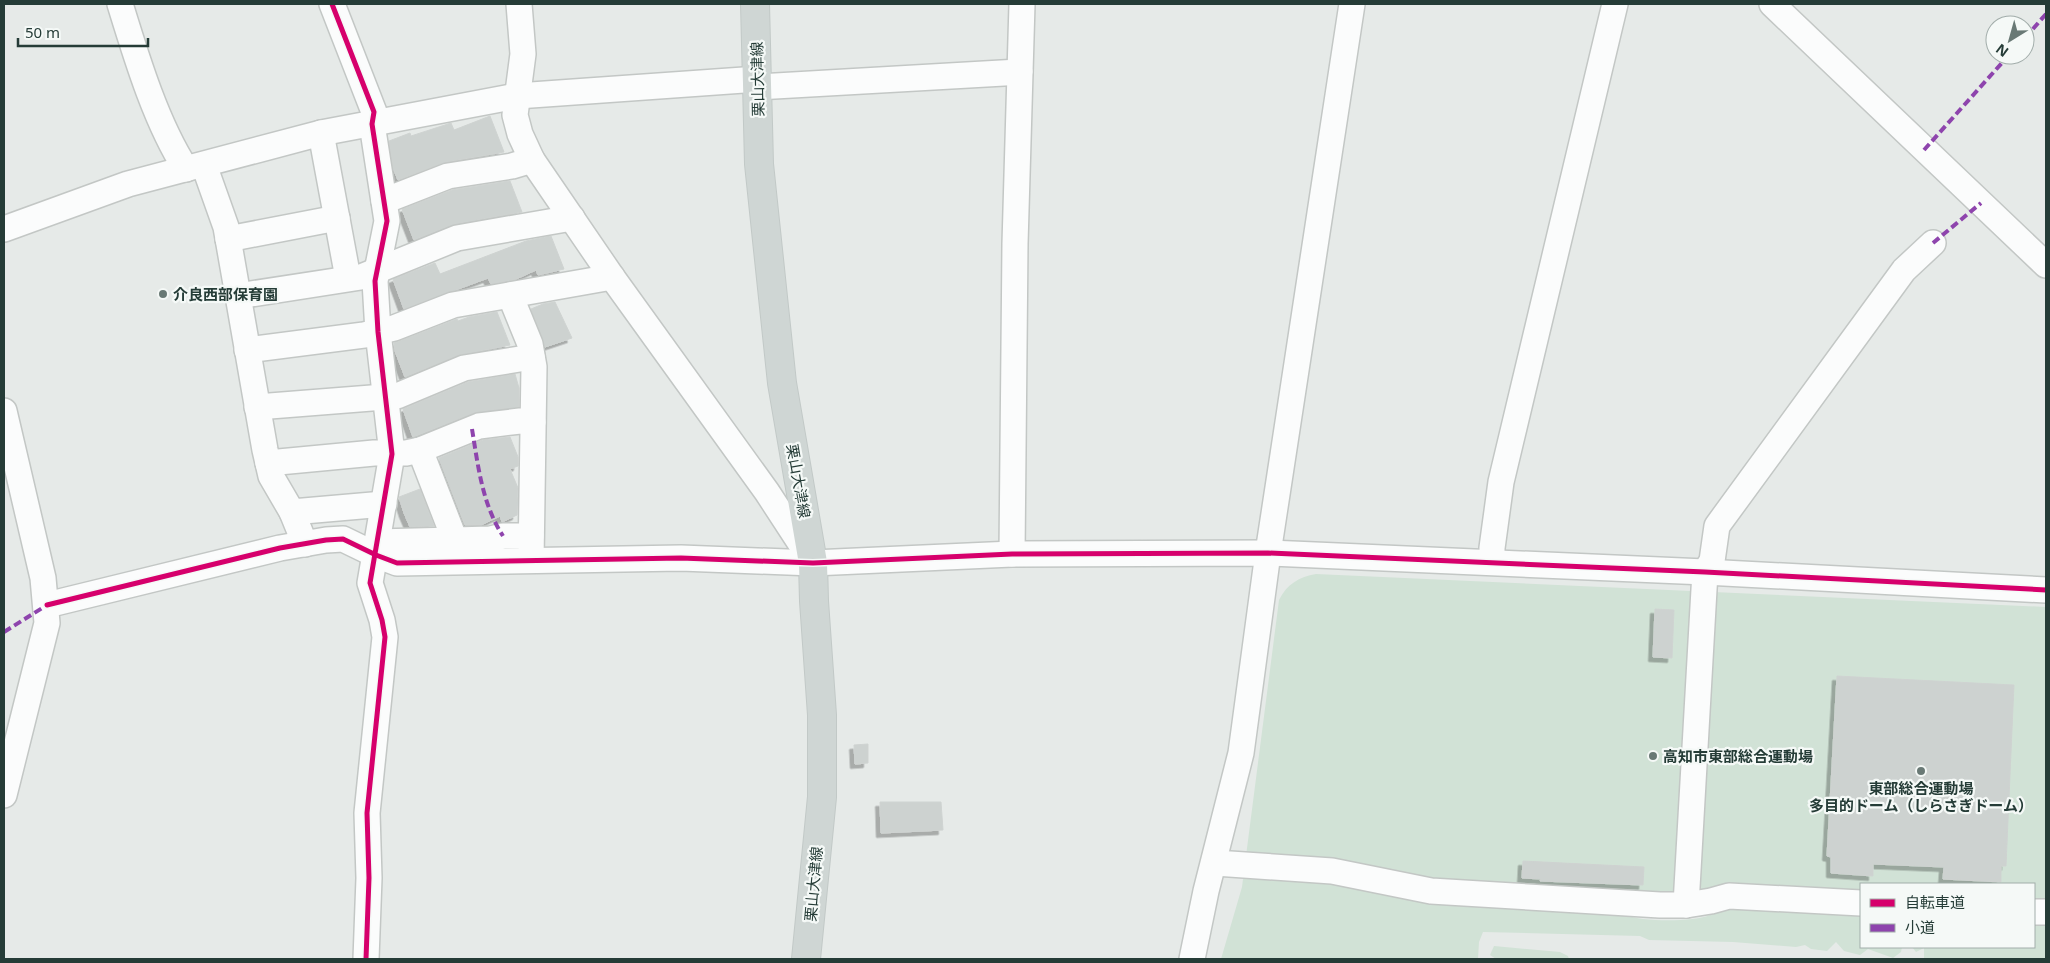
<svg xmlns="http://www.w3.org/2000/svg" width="2050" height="963" viewBox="0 0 2050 963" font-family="'Noto Sans','Noto Sans JP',sans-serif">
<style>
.green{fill:#d1e2d6;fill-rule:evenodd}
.building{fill:#cdd2d0;stroke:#cfd3d1;filter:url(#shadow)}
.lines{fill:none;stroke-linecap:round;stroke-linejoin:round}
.minor-casing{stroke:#c3c7c5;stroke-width:28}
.major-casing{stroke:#c2c9c7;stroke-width:30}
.minor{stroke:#fbfcfc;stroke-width:25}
.major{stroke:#cfd6d4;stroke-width:28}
.quiet{stroke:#8e44ad;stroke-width:4;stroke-dasharray:8 4;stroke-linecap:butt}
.cycleway-casing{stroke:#f5f9f7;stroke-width:8}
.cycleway{stroke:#d6006c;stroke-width:5}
.poi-dot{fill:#697975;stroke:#f5f9f7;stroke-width:2}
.labels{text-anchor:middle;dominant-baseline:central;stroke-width:4.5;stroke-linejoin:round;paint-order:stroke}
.street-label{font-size:15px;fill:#253c37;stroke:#f5f9f7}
.poi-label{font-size:15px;font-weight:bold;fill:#253c37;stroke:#f5f9f7;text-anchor:start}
</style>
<defs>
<filter id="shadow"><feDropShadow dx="-4.5" dy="4.5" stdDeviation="0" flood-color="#0004"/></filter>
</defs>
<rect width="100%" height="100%" fill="#e6eae8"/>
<g class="green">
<path d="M1316 574 2046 607V959H1924V948L1916 952 1912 947H2034V884H1861V947H1902L1901 952 1893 958 1868 949 1860 955 1844 951 1836 942 1827 951 1811 949 1805 945 1796 947 1733 942 1649 940 1640 936 1483 932 1479 942 1478 959H1221L1242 887 1279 600C1287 584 1299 577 1316 574ZM1626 915 1698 917 1710 915C1695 922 1641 922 1626 915Z"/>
<polygon points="1494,946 1560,952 1568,956 1569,959 1496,959 1490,955"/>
</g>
<g class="building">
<polygon points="490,116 504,152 446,162 398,180 393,168 389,141 410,133 411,136 451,123 454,130"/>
<polygon points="510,181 522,212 454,224 414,240 402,209 452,190"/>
<polygon points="551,236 564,269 538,275 536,270 514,280 491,284 488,278 404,309 393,279 435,263 440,274 526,241"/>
<polygon points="555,302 572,338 545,347 531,309 543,304"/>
<polygon points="497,312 510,345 459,355 405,377 395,351 394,343 457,319 458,321 469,317"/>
<polygon points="515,374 519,388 519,407 474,413 413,437 403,409 468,382"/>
<polygon points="510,437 518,457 518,466 510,469 518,488 517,515 502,522 500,516 481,525 465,525 439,458 483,440"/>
<polygon points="420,489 434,526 410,527 404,513 399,497"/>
<polygon points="1655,609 1674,610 1672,658 1653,657"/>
<polygon points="1837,676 2014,685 2006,866 2001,866 2001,882 1943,879 1944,867 1873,864 1873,876 1831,873 1831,857 1827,856"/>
<polygon points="868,744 868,763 855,764 854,745"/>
<polygon points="880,802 941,802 943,830 881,833"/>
<polygon points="1523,861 1644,867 1643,885 1540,881 1541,879 1522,878"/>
</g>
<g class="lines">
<g class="minor-casing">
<g id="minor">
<path d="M120 4C136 56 156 123 186 169"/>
<polyline points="332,4 374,112 372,124 387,221 375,281 378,332 392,454 370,583 382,620 385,637 367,813 369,878 366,959"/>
<polyline points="519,4 523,54 515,115 520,134 532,160 612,277 767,492 812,561"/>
<polyline points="1772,4 2046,265"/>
<polyline points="758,87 1020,72"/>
<polyline points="321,133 348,278"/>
<polyline points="204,165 226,227 265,450 271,476 292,512 305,544"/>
<polyline points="384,201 448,176 512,166 532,160"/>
<polyline points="4,229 128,184 321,133 517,96 758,79"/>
<polyline points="228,239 337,218"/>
<polyline points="510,295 530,344 534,367 531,560"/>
<polyline points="238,296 361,277 457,238 572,218"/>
<polyline points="247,350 364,335 394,328 453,305 612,277"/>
<polyline points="257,407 397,396 464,368 532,357"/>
<polyline points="4,411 43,578 47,623 4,795"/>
<polyline points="420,450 456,543 457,556"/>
<polyline points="268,463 374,453 406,453 420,450 479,426 520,421 533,422"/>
<polyline points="292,512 384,504"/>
<polyline points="378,542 491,539 503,536 531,536"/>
<polyline points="1012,554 1015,244 1022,4"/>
<polyline points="1492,562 1492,548 1501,482 1615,4"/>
<polyline points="47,605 280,548 326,540 343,539 376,555 397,563 681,558 813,563 1012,554 1268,553 1705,572 2046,590"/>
<polyline points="1215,863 1332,871 1431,891 1660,905 1686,905 1705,572 1712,561 1717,526 1904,270 1933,243"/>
<polyline points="1686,905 1711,901 1729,896 1861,903"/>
<polyline points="2034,912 2046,912"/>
<polyline points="1192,959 1206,891 1241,753 1268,553 1352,4"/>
</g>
</g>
<g class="major-casing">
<polyline id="major" points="755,4 759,164 782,383 813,563 814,601 822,715 822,797 806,959"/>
</g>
<use href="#minor" class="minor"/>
<use href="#major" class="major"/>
<g class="quiet">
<polyline points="2025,38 2046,14"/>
<polyline points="1924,150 2009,55"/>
<polyline points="1933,243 1981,203"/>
<path d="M472 429C478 465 482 504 503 536"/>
<polyline points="4,632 47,605"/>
</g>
<g class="cycleway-casing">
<g id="cycleway">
<polyline points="332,4 374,112 372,124 387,221 375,281 378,332 392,454 370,583 382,620 385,637 367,813 369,878 366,959"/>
<polyline points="47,605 280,548 326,540 343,539 376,555 397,563 681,558 813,563 1012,554 1268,553 1705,572 2046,590"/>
</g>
</g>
<use href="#cycleway" class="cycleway"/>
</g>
<g class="poi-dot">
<circle cx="163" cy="294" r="5"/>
<circle cx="1653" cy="756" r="5"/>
<circle cx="1921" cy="771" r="5"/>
</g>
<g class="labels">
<g class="street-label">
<text transform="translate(757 79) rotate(-91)">栗山大津線</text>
<text transform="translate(799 481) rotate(80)">栗山大津線</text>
<text transform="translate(813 884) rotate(-85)">栗山大津線</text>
</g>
<g class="poi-label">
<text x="173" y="294">介良西部保育園</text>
<text x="1663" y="756">高知市東部総合運動場</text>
<text x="1921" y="788" text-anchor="middle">東部総合運動場<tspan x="1921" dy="17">多目的ドーム（しらさぎドーム）</tspan></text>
</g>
</g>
<rect width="2050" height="963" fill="none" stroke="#253c37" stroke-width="10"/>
<rect x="1860" y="883" width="175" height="65" fill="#f5f9f7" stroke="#a2adaa"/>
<rect x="1870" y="899" width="25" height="8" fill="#d6006c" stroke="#a2adaa"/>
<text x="1905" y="908" font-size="15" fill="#253c37">自転車道</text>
<rect x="1870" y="924" width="25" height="8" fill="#8e44ad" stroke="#a2adaa"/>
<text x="1905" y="933" font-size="15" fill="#253c37">小道</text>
<g transform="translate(2010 40) rotate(217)"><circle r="24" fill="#f5f9f7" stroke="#a2adaa"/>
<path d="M0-4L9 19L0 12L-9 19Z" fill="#697975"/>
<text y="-8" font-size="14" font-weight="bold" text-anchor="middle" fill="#253c37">N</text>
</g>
<path d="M18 38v8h130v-8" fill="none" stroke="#253c37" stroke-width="2.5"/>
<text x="25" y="38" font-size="15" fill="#253c37" stroke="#f5f9f7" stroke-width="4" paint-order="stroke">50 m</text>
</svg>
